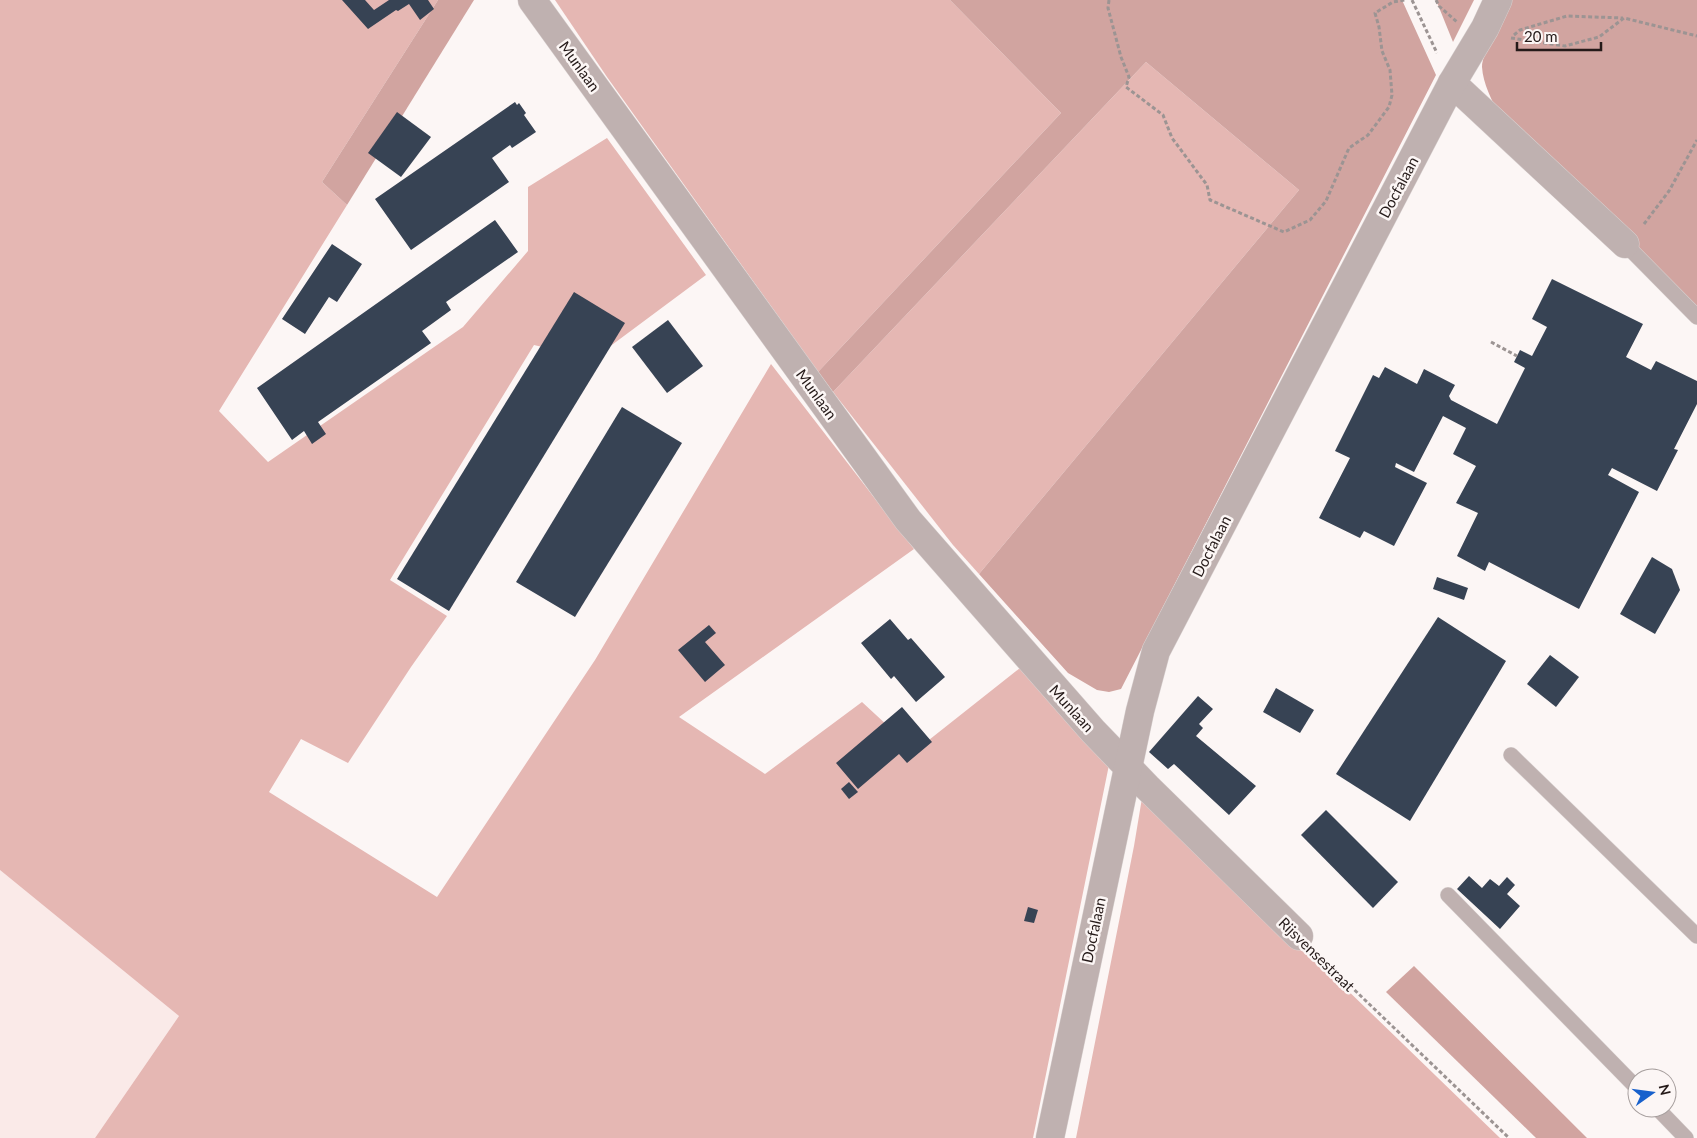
<svg xmlns="http://www.w3.org/2000/svg" width="1697" height="1138" viewBox="0 0 1697 1138" font-family="Lato,sans-serif">
<style>
.built{fill:#faeae8}
.green{fill:#e5b7b3}
.forest{fill:#d1a4a0}
.building{fill:#374354}
.lines{fill:none;stroke-linecap:round;stroke-linejoin:round}
.service-casing{stroke:#dad3d2;stroke-width:16}
.minor-casing{stroke:#dad3d2;stroke-width:29}
.path{stroke:#9c9493;stroke-width:3;stroke-dasharray:4 2.5;stroke-linecap:butt}
.service{stroke:#bfb1b0;stroke-width:15}
.minor{stroke:#bfb1b0;stroke-width:28}
.labels{text-anchor:middle;dominant-baseline:central;stroke-width:5;stroke-linejoin:round;paint-order:stroke}
.street-label{font-size:15px;fill:#251a19;stroke:#fcf6f5}
</style>
<rect width="100%" height="100%" fill="#fcf6f5"/>
<polygon class="built" points="0,870 179,1016 95,1138 0,1138"/>
<g class="green">
<polygon points="0,0 438,0 322,182 347,205 219,411 268,462 463,327 528,251 528,187 607,138 706,275 593,359 534,345 390,580 447,616 411,667 348,763 301,739 269,792 437,897 595,660 771,364 914,549 679,717 765,774 862,702 915,751 1020,668 1110,760 1033,1138 95,1138 179,1016 0,870"/>
<polygon points="555,0 950,0 1061,113 818,372 607,77"/>
<polygon points="1146,62 1299,190 979,574 953,545 833,392"/>
<polygon points="1143,792 1500,1138 1076,1138 1134,846"/>
</g>
<g class="forest">
<polygon points="438,0 474,0 347,205 322,182"/>
<polygon points="950,0 1402,0 1436,75 1121,689 1109,692 1097,690 1068,673 979,574 1299,190 1146,62 833,392 818,372 1061,113"/>
<polygon points="1436,0 1474,0 1453,42"/>
<path d="M1512 0H1697V312L1499 115C1492 100 1483 84 1482 67 1482 52 1504 15 1512 0Z"/>
<polygon points="1414,966 1587,1138 1536,1138 1386,992"/>
</g>
<g class="building">
<polygon points="342,0 365,0 374,10 389,0 428,0 434,9 420,20 409,4 398,11 396,10 368,29"/>
<polygon points="515,102 517,105 519,103 526,113 524,115 536,132 512,148 510,145 492,158 509,182 411,250 375,199"/>
<polygon points="397,112 431,137 401,177 368,153"/>
<polygon points="495,220 518,252 446,302 451,310 422,331 431,343 318,422 326,434 312,444 304,431 292,440 257,388"/>
<polygon points="332,244 362,264 337,302 329,297 305,334 282,319"/>
<polygon points="1552,279 1643,324 1626,357 1651,370 1656,361 1697,381 1697,404 1674,449 1678,450 1657,491 1612,468 1608,475 1639,492 1579,609 1489,562 1485,571 1457,556 1478,513 1456,503 1476,466 1453,454 1466,428 1443,416 1414,472 1396,463 1395,467 1427,483 1394,546 1364,531 1360,538 1319,518 1350,458 1335,451 1373,375 1379,378 1385,367 1417,384 1424,369 1455,385 1449,396 1451,400 1497,424 1525,368 1514,362 1520,350 1532,356 1547,327 1532,319"/>
<polygon points="574,292 625,323 449,611 397,579"/>
<polygon points="668,320 703,366 667,393 632,347"/>
<polygon points="622,407 682,443 575,617 516,582"/>
<polygon points="1652,557 1672,569 1680,590 1655,634 1620,614"/>
<polygon points="1437,577 1468,588 1464,600 1433,589"/>
<polygon points="1438,617 1506,661 1410,821 1336,774"/>
<polygon points="890,619 908,640 911,638 945,677 916,702 894,676 891,679 861,643"/>
<polygon points="709,625 716,633 705,642 725,665 705,682 678,650"/>
<polygon points="1550,655 1579,677 1556,707 1527,684"/>
<polygon points="1276,688 1314,710 1300,733 1263,712"/>
<polygon points="1198,696 1213,709 1199,724 1203,728 1196,736 1256,786 1229,815 1174,764 1168,769 1149,752"/>
<polygon points="902,707 932,742 907,763 899,754 858,789 836,763"/>
<polygon points="849,782 858,792 849,799 841,789"/>
<polygon points="1326,810 1398,882 1373,908 1301,835"/>
<polygon points="1469,876 1482,888 1490,879 1499,886 1507,877 1515,885 1507,894 1520,906 1500,929 1457,889"/>
<polygon points="1028,907 1038,910 1034,923 1024,921"/>
</g>
<g class="lines">
<g class="service-casing">
<g id="service">
<polyline points="1625,244 1697,317"/>
<polyline points="1511,755 1697,936"/>
<polyline points="1448,895 1637,1088"/>
<polyline points="1657,1108 1686,1138"/>
</g>
</g>
<g class="minor-casing">
<g id="minor">
<polyline points="532,0 908,520 1093,731 1147,787 1299,936"/>
<polyline points="1452,83 1625,244"/>
<polyline points="1050,1138 1140,711 1156,651 1452,83 1485,28 1498,0"/>
</g>
</g>
<g class="path">
<polyline points="1109,0 1108,8 1121,57 1129,77 1126,87 1163,115 1172,138 1207,185 1210,200 1284,232 1310,220 1326,201 1349,148 1368,135 1389,107 1392,95 1390,70 1382,51 1379,27 1375,13 1393,2 1405,0"/>
<polyline points="1412,0 1437,53"/>
<polyline points="1436,0 1439,6 1457,22"/>
<polyline points="1514,35 1520,30 1567,16 1623,18"/>
<polyline points="1511,38 1565,46 1599,37 1624,18 1697,36"/>
<polyline points="1644,224 1669,191 1697,140"/>
<polyline points="1491,342 1517,356"/>
<polyline points="1317,954 1509,1138"/>
</g>
<use href="#service" class="service"/>
<use href="#minor" class="minor"/>
</g>
<g class="labels">
<g class="street-label">
<text transform="translate(580 66) rotate(54)">Munlaan</text>
<text transform="translate(1398 187) rotate(-62)">Docfalaan</text>
<text transform="translate(817 394) rotate(54)">Munlaan</text>
<text transform="translate(1211 546) rotate(-63)">Docfalaan</text>
<text transform="translate(1072 708) rotate(48)">Munlaan</text>
<text transform="translate(1093 930) rotate(-78)">Docfalaan</text>
<text transform="translate(1317 954) rotate(44)">Rijsvensestraat</text>
</g>
</g>
<g transform="translate(1652 1093) rotate(76)"><circle r="24" fill="#fcf6f5" stroke="#a69e9d"/>
<path d="M0-4L9 19L0 12L-9 19Z" fill="#1861cc"/>
<text y="-8" font-size="14" font-weight="bold" text-anchor="middle" fill="#251a19">N</text>
</g>
<path d="M1517 42v8h84v-8" fill="none" stroke="#251a19" stroke-width="2.5"/>
<text x="1524" y="42" font-size="15" fill="#251a19" stroke="#fcf6f5" stroke-width="4" paint-order="stroke">20 m</text>
</svg>
